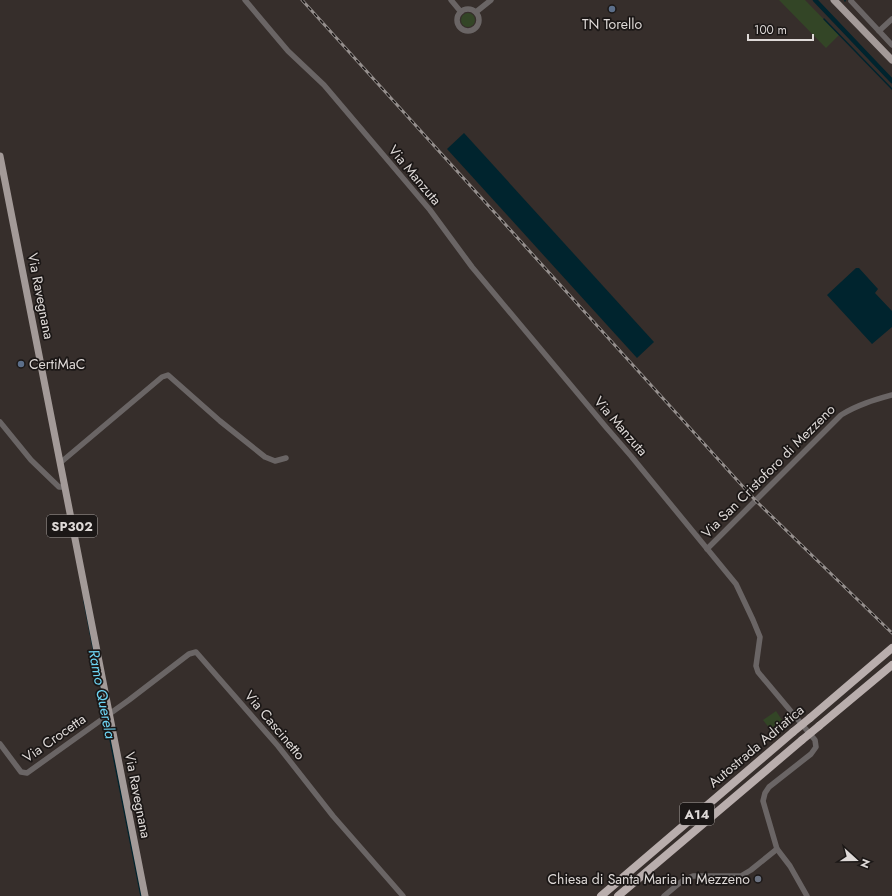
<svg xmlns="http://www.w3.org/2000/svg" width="892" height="896" viewBox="0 0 892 896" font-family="Jost,sans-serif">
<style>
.green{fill:#334526}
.water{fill:#00242e}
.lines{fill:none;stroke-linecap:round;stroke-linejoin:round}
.stream{stroke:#00242e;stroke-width:1.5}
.canal{stroke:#00242e;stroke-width:4.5}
.minor{stroke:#6a6565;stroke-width:5.5}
.major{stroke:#a39a98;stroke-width:7}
.highway{stroke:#b9aead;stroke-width:8}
.rail-casing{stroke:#958f8d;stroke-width:3}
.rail{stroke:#1b1716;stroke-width:1.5;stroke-dasharray:4.5;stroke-linecap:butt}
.highway-bridge{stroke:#b9aead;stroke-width:8}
.service-dot{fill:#5c6f8a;stroke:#1b1716;stroke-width:1.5}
.worship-dot{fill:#6b7280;stroke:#1b1716;stroke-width:1.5}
.labels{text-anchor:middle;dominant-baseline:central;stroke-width:3.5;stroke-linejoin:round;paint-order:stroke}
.shield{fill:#1b1716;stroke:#a49f9d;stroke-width:1}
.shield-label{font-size:13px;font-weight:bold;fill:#ded9d7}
.poi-label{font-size:14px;fill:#ded9d7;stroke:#1b1716}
.street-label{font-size:14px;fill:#ded9d7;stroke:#1b1716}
.water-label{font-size:15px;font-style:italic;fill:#6dd3f2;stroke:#1b1716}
</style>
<rect width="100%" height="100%" fill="#362e2b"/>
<g class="green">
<polygon points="779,0 805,0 839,35 826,48"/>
<circle cx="468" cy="20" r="7"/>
<polygon points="776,711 782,720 770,729 763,720"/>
</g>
<g class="water">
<polygon points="464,133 654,342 637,358 447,149"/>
<polygon points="856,268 859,268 878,289 875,293 892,311 892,327 872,344 827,295"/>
</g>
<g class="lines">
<g class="stream">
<polyline points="845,0 845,1"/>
<polyline points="824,19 892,89"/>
<polyline points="84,601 106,715"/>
<polyline points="106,719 141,896"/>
</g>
<polyline class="canal" points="815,0 892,81"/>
<g class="minor">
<polyline points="245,0 288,51 324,85 430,210 472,267 605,426 631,456 736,584 753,620 760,637 756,666 758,672 815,740 816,747 811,754 769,787 765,793 763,801 777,849 790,866 807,896"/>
<polyline points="451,0 461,12"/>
<polyline points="851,1 892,45"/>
<circle cx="468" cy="20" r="11"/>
<polyline points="476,12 491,0"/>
<polyline points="879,31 892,19"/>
<polyline points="0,422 31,460 59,487 65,487"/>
<polyline points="60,463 162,377 168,375 220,421 265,457 275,461 286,458"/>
<path d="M707 549 841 415C857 405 874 400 892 395"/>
<polyline points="0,744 21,772 27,773 129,700 189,654 196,652 278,746 333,816 403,896"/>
<polyline points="664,896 682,881 693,876 741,876 751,870 777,849"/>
</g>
<g class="major">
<polyline points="834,0 892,60"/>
<polyline points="0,156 145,896"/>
</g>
<g class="highway">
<polyline points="810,718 892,648"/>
<polyline points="819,726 892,665"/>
<polyline points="601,896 793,732"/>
<polyline points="618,896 802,740"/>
</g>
<g class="rail-casing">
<polyline id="rail" points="302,0 756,501 892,633"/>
</g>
<use href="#rail" class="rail"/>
<g class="highway-bridge">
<polyline points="793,732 810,718"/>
<polyline points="802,740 819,726"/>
</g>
</g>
<g class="service-dot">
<circle cx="612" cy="9" r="4"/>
<circle cx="21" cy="364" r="4"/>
</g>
<circle class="worship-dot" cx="758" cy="879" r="4"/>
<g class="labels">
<g class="shield">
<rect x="47" y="515" width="50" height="22" rx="3"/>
<rect x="680" y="803" width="34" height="22" rx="3"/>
</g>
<g class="shield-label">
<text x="72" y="526">SP302</text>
<text x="697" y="814">A14</text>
</g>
<g class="poi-label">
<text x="612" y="24">TN Torello</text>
<text x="29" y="364" text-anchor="start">CertiMaC</text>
<text x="750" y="879" text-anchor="end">Chiesa di Santa Maria in Mezzeno</text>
</g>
<g class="street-label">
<text transform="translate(415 175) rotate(50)">Via Manzuta</text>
<text transform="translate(41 296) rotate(79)">Via Ravegnana</text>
<text transform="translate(621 426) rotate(49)">Via Manzuta</text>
<text transform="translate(768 471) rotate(-45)">Via San Cristoforo di Mezzeno</text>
<text transform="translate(275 725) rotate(50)">Via Cascinetto</text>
<text transform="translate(54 738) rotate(-35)">Via Crocetta</text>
<text transform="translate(756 746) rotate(-40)">Autostrada Adriatica</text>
<text transform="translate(138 795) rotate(79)">Via Ravegnana</text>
</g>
<g class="water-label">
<text transform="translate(102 694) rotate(79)">Ramo Querela</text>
</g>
</g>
<g transform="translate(856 860) rotate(111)" stroke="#1b1716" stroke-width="3" paint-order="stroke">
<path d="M0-3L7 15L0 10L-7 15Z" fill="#ded9d7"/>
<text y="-6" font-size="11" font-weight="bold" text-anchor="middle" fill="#ded9d7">N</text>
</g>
<path d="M748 34v6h65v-6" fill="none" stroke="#ded9d7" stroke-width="2"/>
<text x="754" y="34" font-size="12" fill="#ded9d7" stroke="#1b1716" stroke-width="3" paint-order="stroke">100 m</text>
</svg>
